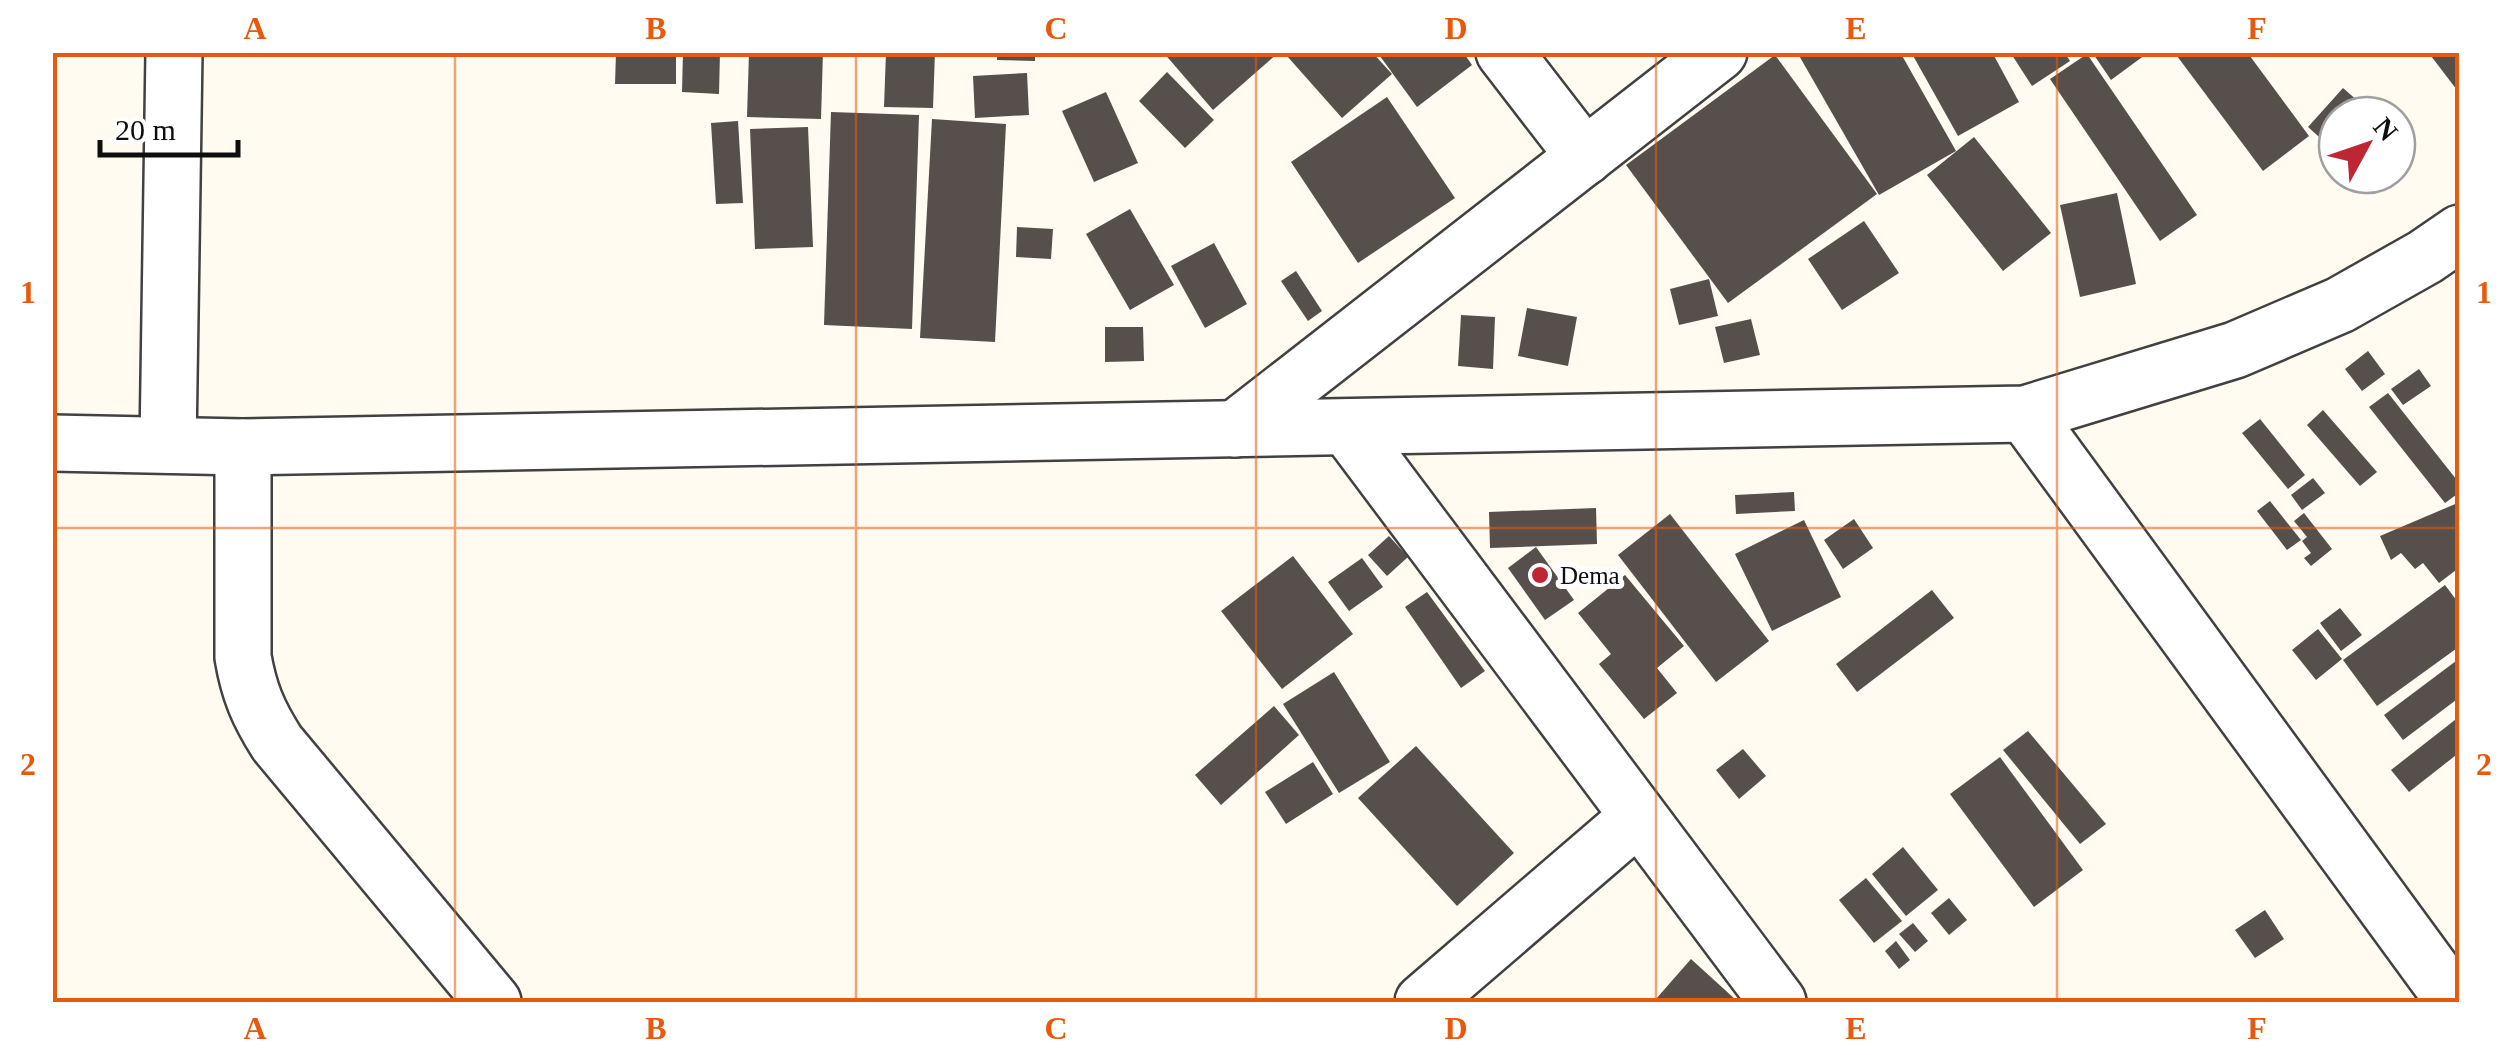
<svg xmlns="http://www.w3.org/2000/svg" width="2512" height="1055" viewBox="0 0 2512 1055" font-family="Georgia,serif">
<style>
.building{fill:#574f4b}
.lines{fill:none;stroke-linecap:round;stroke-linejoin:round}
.minor-casing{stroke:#414141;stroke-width:60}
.minor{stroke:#fff;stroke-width:55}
.grid{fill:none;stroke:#e8590c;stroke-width:2.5;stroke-opacity:0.55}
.poi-dot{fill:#be2633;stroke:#fff;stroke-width:4}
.labels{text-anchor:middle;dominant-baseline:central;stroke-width:10;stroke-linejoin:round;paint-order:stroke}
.poi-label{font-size:25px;fill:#0e0e0e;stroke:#fff;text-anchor:start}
.neatline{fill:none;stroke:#e8590c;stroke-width:4}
.grid-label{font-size:32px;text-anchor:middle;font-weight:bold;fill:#e8590c}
</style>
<rect width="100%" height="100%" fill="#fffbf0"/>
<g class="building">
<polygon points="616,52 676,52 676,84 615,84"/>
<polygon points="683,52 720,52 719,94 682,92"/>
<polygon points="749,52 823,52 821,119 747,117"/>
<polygon points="886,52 935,52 933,108 884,107"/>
<polygon points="997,52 1035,52 1035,61 997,60"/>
<polygon points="1163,52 1279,52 1213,110"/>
<polygon points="1290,52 1372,52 1392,74 1342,118 1287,56"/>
<polygon points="1377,52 1463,52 1472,65 1417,107"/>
<polygon points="1797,52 1900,52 1956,151 1879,195"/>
<polygon points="1911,52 1992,52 2019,102 1958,136"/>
<polygon points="2010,52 2064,52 2070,61 2032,86"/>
<polygon points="2092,52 2149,52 2111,80"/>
<polygon points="2174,52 2247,52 2309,136 2263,171"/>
<polygon points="2428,52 2460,52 2460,94"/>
<polygon points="2087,54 2197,215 2160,241 2050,79"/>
<polygon points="1775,55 1877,194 1728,303 1626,165"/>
<polygon points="1167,72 1214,120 1185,148 1139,101"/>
<polygon points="1027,73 1029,115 975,118 973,76"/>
<polygon points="2343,88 2374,115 2337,115 2337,153 2308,127"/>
<polygon points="1106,92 1138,163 1094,182 1062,111"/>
<polygon points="1387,97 1455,198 1358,263 1291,162"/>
<polygon points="831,112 919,115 912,329 824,325"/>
<polygon points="932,119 1006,124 995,342 920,338"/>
<polygon points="738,121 743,203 716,204 711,123"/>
<polygon points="808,127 813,247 755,249 750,129"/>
<polygon points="1974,137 2051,233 2003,271 1927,175"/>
<polygon points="2117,193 2136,284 2080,297 2060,205"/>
<polygon points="1130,209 1174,285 1130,310 1086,234"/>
<polygon points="1864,221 1899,273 1842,310 1808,259"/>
<polygon points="1017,227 1053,229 1051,259 1016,257"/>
<polygon points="1214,243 1247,304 1205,328 1171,266"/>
<polygon points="1296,271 1322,311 1308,321 1281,281"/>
<polygon points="1709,279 1718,316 1679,325 1670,289"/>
<polygon points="1527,308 1577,317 1568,366 1518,356"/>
<polygon points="1461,315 1495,317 1493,369 1458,366"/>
<polygon points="1751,319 1760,355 1724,363 1715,327"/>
<polygon points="1105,327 1143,327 1144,361 1105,362"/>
<polygon points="2368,351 2385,374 2362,391 2345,369"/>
<polygon points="2419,369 2431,386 2403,405 2391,389"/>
<polygon points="2388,393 2460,484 2460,492 2445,503 2369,407"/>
<polygon points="2323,410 2377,472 2360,486 2307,425"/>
<polygon points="2260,419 2305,475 2288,489 2242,433"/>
<polygon points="2313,478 2325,493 2302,510 2291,495"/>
<polygon points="1794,492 1795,511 1736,514 1735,495"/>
<polygon points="2270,501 2301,540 2287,550 2257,511"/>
<polygon points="2460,502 2460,567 2439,583 2423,563 2415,569 2401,553 2391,560 2380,536"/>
<polygon points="1596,508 1597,544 1490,548 1489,512"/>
<polygon points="2304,513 2332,549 2311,566 2304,558 2311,553 2302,541 2307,537 2294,521"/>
<polygon points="1670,514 1769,641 1716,682 1618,555"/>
<polygon points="1854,519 1873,548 1843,569 1824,540"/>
<polygon points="1804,520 1841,597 1772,631 1735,554"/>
<polygon points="1389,536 1408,557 1387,576 1368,555"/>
<polygon points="1536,547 1574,600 1545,620 1508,568"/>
<polygon points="1293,556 1353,634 1282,689 1221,611"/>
<polygon points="1362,558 1383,587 1349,611 1328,582"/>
<polygon points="1625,575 1684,646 1657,668 1677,693 1644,719 1599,664 1611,654 1578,613"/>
<polygon points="2445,585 2460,605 2460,646 2377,706 2343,660"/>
<polygon points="1932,590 1954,618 1857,692 1836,664"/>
<polygon points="1427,592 1485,671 1461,688 1405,607"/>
<polygon points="2340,608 2362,635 2341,651 2320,623"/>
<polygon points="2318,629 2342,659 2316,680 2292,650"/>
<polygon points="2460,658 2460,697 2403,740 2384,715"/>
<polygon points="1334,672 1390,762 1339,793 1283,704"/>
<polygon points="1274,706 1299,735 1221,805 1195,775"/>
<polygon points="2460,716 2460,752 2409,792 2391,770"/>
<polygon points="2028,731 2106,824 2080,844 2003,750"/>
<polygon points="1416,746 1514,853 1457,906 1358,798"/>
<polygon points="1743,749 1766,776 1739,799 1716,770"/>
<polygon points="2000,757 2083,870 2034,907 1950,794"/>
<polygon points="1313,762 1333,794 1286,824 1265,792"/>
<polygon points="1903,847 1938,890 1906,916 1872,874"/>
<polygon points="1866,878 1902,921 1874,943 1839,900"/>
<polygon points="1949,898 1967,920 1949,935 1931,913"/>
<polygon points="2265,910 2284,939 2255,958 2235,930"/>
<polygon points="1913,923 1928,941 1915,952 1899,934"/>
<polygon points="1896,941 1910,960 1899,969 1885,951"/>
<polygon points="1691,959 1736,1000 1734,1002 1659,1002 1656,999"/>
</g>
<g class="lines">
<g class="minor-casing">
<g id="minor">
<polyline points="1504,52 1585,157"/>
<polyline points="2025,414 2455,1002"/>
<polyline points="1347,427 1778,1002"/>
<polyline points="1235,429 1719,52"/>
<polyline points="52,443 243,447 2025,414 2235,350 2340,305 2425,257 2460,233"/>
<polyline points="168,445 174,52"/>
<path d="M243 447V657C249 692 258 713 277 743L493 1002"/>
<polyline points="1423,1002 1638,817"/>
</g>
</g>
<use href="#minor" class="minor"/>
</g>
<path class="grid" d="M455 52V1002M856 52V1002M1256 52V1002M1656 52V1002M2057 52V1002M52 528H2460"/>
<circle class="poi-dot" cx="1540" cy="575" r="10"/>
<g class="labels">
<g class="poi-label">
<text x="1560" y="575">Dema</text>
</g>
</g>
<rect width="2512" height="1055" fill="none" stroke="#ffffff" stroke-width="110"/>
<g transform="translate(2367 145) rotate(50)"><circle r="48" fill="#ffffff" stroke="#9f9f9f" stroke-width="2.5"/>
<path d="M0-8L18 38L0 25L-18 38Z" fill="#be2633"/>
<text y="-15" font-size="28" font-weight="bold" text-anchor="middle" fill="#0e0e0e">N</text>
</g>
<path d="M100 140v15h138v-15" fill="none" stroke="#0e0e0e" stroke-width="5"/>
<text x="115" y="140" font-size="30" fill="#0e0e0e" stroke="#ffffff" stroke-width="8" paint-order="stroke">20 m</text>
<rect x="55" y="55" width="2402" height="945" class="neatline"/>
<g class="grid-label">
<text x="255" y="39">A</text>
<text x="656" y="39">B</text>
<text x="1056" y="39">C</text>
<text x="1456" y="39">D</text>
<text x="1856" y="39">E</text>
<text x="2257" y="39">F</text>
<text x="28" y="303">1</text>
<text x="2484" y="303">1</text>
<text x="28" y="775">2</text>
<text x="2484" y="775">2</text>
<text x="255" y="1039">A</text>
<text x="656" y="1039">B</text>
<text x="1056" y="1039">C</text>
<text x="1456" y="1039">D</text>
<text x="1856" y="1039">E</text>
<text x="2257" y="1039">F</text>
</g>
</svg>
